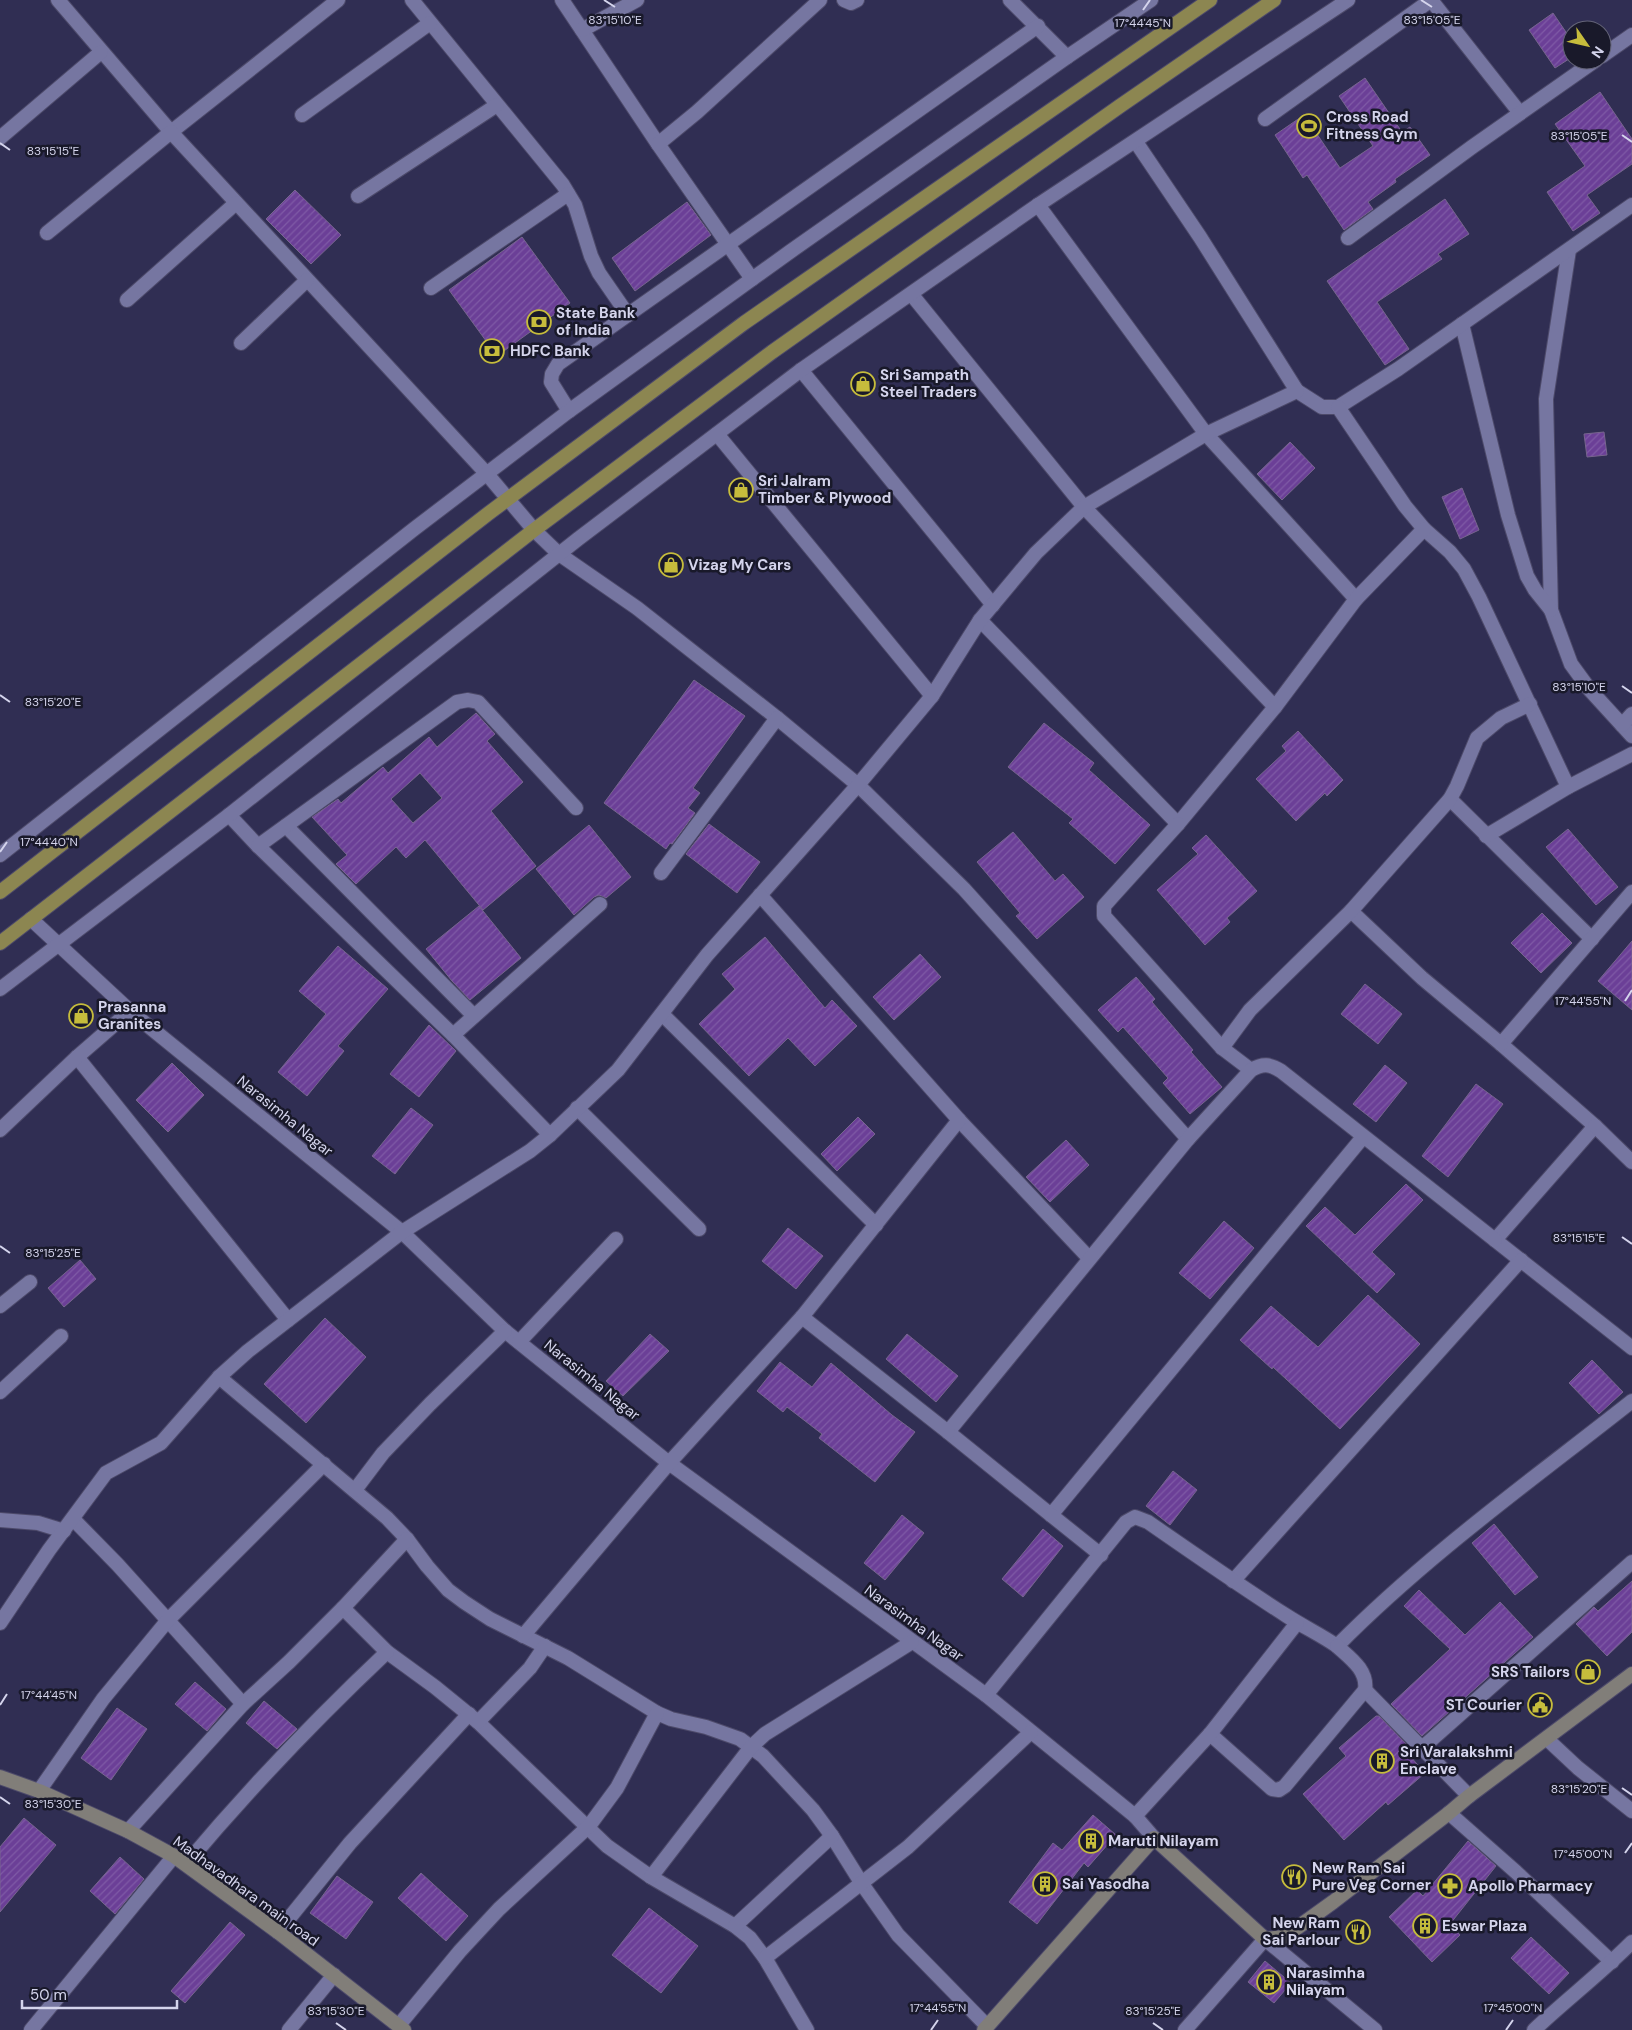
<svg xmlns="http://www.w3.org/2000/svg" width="1632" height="2030" viewBox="0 0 1632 2030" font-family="'DM Sans',sans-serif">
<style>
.building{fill:url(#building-hatch);stroke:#77658e;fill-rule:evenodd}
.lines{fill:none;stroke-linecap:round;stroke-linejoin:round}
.minor-casing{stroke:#4d4a6a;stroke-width:16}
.tertiary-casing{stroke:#4d4a6a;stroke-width:16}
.secondary-casing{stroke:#4d4a6a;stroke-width:16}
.primary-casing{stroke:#4d4a6a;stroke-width:16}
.minor{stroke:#7676a1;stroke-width:14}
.tertiary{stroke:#7676a1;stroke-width:14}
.secondary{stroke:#817e79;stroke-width:14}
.primary{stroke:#8c8651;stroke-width:14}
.ticks{fill:none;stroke:#d4d4ec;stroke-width:2}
.labels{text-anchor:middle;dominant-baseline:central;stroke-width:5;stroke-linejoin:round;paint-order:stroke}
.poi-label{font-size:15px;font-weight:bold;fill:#d4d4ec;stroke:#19192a;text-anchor:start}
.street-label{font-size:15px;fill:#d4d4ec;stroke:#19192a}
.ticks-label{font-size:12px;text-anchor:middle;fill:#d4d4ec;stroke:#19192a;stroke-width:5;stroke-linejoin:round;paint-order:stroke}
</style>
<defs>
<pattern id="building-hatch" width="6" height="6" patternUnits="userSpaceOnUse" patternTransform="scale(1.25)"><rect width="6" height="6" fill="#6b3f97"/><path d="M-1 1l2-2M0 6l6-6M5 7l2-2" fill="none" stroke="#7f5aa6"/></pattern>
</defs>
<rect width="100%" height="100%" fill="#302e53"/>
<g class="building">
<polygon points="1553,13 1572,41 1572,57 1555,68 1529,30"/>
<polygon points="1365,78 1402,132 1410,127 1430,155 1395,179 1396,182 1368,202 1373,209 1344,230 1307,175 1303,178 1275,135 1304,115 1340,168 1373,146 1339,96"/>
<polygon points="1600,92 1632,139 1632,164 1587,195 1600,213 1573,231 1547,192 1585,166 1555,124"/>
<polygon points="295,190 341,235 311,264 266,219"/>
<polygon points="1445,199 1469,234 1438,254 1442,259 1377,302 1409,349 1385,365 1327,281"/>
<polygon points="687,202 711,235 635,291 612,258"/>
<polygon points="522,237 570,303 497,356 449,290"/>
<polygon points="1604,432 1607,455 1587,457 1584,434"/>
<polygon points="1290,442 1315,468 1282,500 1257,474"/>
<polygon points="1462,488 1479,530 1460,539 1442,497"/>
<polygon points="694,680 745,716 693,788 700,793 688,808 695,813 672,844 670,843 666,849 604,803"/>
<path d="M476 713 495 734 487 741 523 782 491 811 536 866 483 910 425 840 406 858 396 847 356 884 336 864 347 855 312 817 338 799 341 803 383 767 388 773 429 737 437 747ZM420 773 442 798 413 823 391 799Z"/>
<polygon points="1044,723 1094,763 1089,770 1150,825 1115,864 1069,823 1073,819 1008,767"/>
<polygon points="1298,731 1343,780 1327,796 1325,793 1296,821 1256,779 1286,751 1282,746"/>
<polygon points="709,824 760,862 737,893 686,854"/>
<polygon points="589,825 631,877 606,898 599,895 594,897 574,915 536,869"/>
<polygon points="1568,829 1618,887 1596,905 1546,847"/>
<polygon points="1013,832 1055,881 1063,874 1084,897 1037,939 1016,916 1020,913 977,862"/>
<polygon points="1206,835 1257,891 1227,918 1230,922 1205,945 1157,890 1198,854 1192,848"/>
<polygon points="479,906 521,958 470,1000 452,981 426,949"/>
<polygon points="1542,913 1572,943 1541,973 1511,943"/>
<polygon points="765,937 825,1008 832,1000 857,1026 815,1066 788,1038 749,1076 699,1024 735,989 722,974"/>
<polygon points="1632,941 1632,1010 1598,981"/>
<polygon points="338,946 388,989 338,1046 344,1051 307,1096 278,1072 326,1014 299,991"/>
<polygon points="920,954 941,977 894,1020 873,997"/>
<polygon points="1136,977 1155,999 1152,1002 1193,1050 1191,1052 1222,1087 1190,1114 1163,1083 1168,1078 1123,1027 1118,1032 1098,1010"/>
<polygon points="1365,984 1402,1014 1378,1044 1341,1014"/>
<polygon points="429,1025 456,1051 419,1097 390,1074"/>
<polygon points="172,1063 204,1095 168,1132 136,1100"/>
<polygon points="1385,1065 1407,1083 1376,1122 1353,1104"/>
<polygon points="1476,1084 1503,1104 1448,1177 1422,1156"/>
<polygon points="411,1108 433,1125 395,1174 372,1156"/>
<polygon points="858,1117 875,1134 837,1171 821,1154"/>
<polygon points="1066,1140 1089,1165 1050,1202 1026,1177"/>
<polygon points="1406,1184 1423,1200 1372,1252 1395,1274 1377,1293 1306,1226 1325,1207 1355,1235"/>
<polygon points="1224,1221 1254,1248 1210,1299 1179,1273"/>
<polygon points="788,1228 823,1256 796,1289 762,1261"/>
<polygon points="80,1260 96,1279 64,1307 48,1288"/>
<polygon points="1368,1295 1420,1344 1340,1429 1273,1367 1272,1369 1240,1340 1271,1306 1318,1347"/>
<polygon points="325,1318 366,1357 306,1423 264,1384"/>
<polygon points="650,1334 669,1351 623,1396 606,1381"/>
<polygon points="907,1334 958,1376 936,1402 886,1359"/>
<polygon points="1592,1360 1623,1392 1599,1414 1569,1383"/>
<polygon points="780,1362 812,1387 831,1363 892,1415 915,1432 875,1482 819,1438 822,1434 787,1407 783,1412 757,1391"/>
<polygon points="1173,1471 1197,1490 1170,1525 1146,1506"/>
<polygon points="902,1515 924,1533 885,1580 864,1563"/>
<polygon points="1494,1524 1538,1577 1515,1595 1472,1543"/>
<polygon points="1043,1529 1063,1546 1023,1597 1002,1579"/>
<polygon points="1632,1581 1632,1632 1607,1656 1576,1624 1594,1607 1598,1611"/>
<polygon points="1419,1590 1465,1635 1500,1602 1533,1637 1422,1736 1391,1704 1450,1649 1404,1606"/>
<polygon points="195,1682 226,1709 207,1731 175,1704"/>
<polygon points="264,1701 297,1729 277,1749 246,1723"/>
<polygon points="117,1708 147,1729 111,1780 81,1758"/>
<polygon points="1376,1716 1379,1716 1413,1751 1409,1755 1425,1773 1388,1805 1386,1802 1344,1840 1303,1794 1346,1756 1339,1748"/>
<polygon points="1093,1815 1116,1835 1088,1867 1084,1863 1037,1924 1009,1902 1053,1843 1062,1850"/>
<polygon points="24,1818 56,1845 0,1912 0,1847"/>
<polygon points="1468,1841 1496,1866 1450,1924 1460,1935 1432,1962 1389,1917 1417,1890 1423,1896"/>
<polygon points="120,1857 144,1879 115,1914 90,1891"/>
<polygon points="421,1873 468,1916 446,1941 398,1898"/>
<polygon points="337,1876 373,1902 346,1939 310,1913"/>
<polygon points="649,1908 698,1946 661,1993 612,1955"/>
<polygon points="230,1922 245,1935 185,2003 171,1991"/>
<polygon points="1531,1937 1569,1973 1549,1994 1511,1958"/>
<polygon points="1265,1961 1291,1983 1274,2003 1248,1982"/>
</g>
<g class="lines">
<g class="minor-casing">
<g id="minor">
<polyline points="58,0 171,132 338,0"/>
<polyline points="412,0 563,185 575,205 591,256 599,273 628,315"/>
<polyline points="562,0 658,144 752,279"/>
<polyline points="844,0 851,3 857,0"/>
<polyline points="1010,0 1067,57"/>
<polyline points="1431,0 1520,113"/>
<polyline points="582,30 637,0"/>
<polyline points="1602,56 1632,35"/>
<polyline points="302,115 430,23"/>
<polyline points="1265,119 1431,0"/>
<polyline points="0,138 101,52"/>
<polyline points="658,144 697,112 820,0"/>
<polyline points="358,196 497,105"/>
<polyline points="1038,205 1206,434 1356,599"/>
<polyline points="47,233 171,132 487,474 534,530 559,554 637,608 777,718 858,785 964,889 1188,1139"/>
<polyline points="1348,238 1472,147 1596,60"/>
<polyline points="1569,250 1546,399 1551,610 1571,664 1590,690 1632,736"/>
<polyline points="431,288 568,194"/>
<polyline points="912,295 1084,507 1275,707"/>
<polyline points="127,300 236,203"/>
<polyline points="1462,324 1508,515 1527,576 1535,590 1551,610"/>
<polyline points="241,343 307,280"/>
<polyline points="801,370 993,605"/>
<polyline points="1297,391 1322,407 1338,407 1398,369 1632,205"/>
<polyline points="1338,407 1405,506 1424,529 1450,552 1464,569 1479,597 1568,787"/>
<polyline points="569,411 551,382 552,374 558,364 1038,26"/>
<polyline points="717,434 932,696"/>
<polyline points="980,620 1178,824 1275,707 1356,599 1424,529"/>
<polyline points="1622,725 1632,714"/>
<polyline points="1450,799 1592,939"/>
<polyline points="229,815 258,846 453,1035 600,904"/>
<polyline points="1178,824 1112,897 1104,906 1104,916 1222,1048 1251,1070"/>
<polyline points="286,826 474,1016"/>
<polyline points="1486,836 1568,787 1632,754"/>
<polyline points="258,846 457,702 468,700 478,702 576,808"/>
<polyline points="661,873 777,718"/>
<polyline points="1632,892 1501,1044 1595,1126 1495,1240 1632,1348"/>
<polyline points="1351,911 1422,978 1501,1044"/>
<polyline points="31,919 130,1011 402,1232 505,1331 669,1463 986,1695 1135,1816 1154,1838"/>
<polyline points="662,1014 876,1225"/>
<polyline points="453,1035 550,1135"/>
<polyline points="1222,1048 1250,1010 1351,911 1450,799 1457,786 1477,738 1501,718 1530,704"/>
<polyline points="77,1057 288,1320"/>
<polyline points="577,1108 699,1229"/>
<polyline points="959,1120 1089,1258"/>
<polyline points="1595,1126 1632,1162"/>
<polyline points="0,1130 77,1057 130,1011"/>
<path d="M1363 1137 1051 1515 948 1432 1188 1139 1251 1070C1263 1063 1270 1064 1281 1071L1495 1240"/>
<polyline points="0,1306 30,1282"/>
<polyline points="802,1317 948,1432"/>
<polyline points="519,1342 616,1239"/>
<polyline points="219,1377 387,1518 407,1539 427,1566 448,1590 464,1602 490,1619 568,1658 657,1713 671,1719 706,1727 740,1739 763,1756 813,1810 832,1836 862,1884 898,1935 987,2026"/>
<polyline points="0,1392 61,1336"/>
<polyline points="355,1490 383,1453 430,1404 505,1331"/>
<polyline points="1051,1515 1101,1555"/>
<polyline points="73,1519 118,1565 243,1704"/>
<polyline points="0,1520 38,1523 64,1531"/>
<polyline points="1233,1581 1521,1260"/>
<polyline points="343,1608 387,1652 435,1687 478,1722 607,1846 651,1877 735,1926 750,1938 765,1958 807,2030"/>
<polyline points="0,1623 49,1550 106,1473 161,1443 219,1377 248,1351 402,1232 530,1151 550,1135 618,1070 707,955 858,785 932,696 980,620 1036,553 1084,507 1206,434 1297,391 1200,237 1136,142"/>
<polyline points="523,1636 669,1463 802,1317 959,1120 760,895"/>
<polyline points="1365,1690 1469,1796"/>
<path d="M986 1695 1126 1522 1135 1517 1148 1522C1194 1554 1240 1586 1287 1616 1304 1627 1321 1635 1337 1646 1427 1555 1532 1480 1632 1401"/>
<polyline points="478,1722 530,1668 545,1646"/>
<path d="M1210 1734 1272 1789 1279 1790 1285 1786 1365 1690C1368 1670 1350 1658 1337 1646"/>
<polyline points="1547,1739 1578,1768 1632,1811"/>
<polyline points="1422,1748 1632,1562"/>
<polyline points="39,1791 103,1699 168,1620 324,1464"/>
<polyline points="1449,1813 1516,1872 1612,1962"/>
<polyline points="1135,1816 1210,1734 1297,1623"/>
<polyline points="128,1831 243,1704 289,1662 343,1608 407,1539"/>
<path d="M186 1864C249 1789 316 1719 387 1652"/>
<polyline points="651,1877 751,1747 765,1734 912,1642"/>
<polyline points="735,1926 832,1836"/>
<polyline points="278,1932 350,1843 469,1714"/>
<polyline points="765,1958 908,1847 1031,1732"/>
<polyline points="399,2025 460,1951 499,1909 589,1826 617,1788 657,1713"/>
<polyline points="289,2030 334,1975"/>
<polyline points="1185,2030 1265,1939 1375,2030"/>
<path d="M1534 2030C1566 2000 1601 1973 1632 1942"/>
</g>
</g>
<g class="tertiary-casing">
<g id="tertiary">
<polyline points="0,855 414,529 569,411 791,251 1067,57 1151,0"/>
<polyline points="0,989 229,815 578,539 801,370 1038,205 1348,0"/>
<polyline points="31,2030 174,1856"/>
</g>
</g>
<g class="secondary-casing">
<g id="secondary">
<polyline points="0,1777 39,1791 128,1831 174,1856 278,1932 404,2030"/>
<polyline points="984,2030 1154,1838 1265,1939 1283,1937 1294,1930 1333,1902 1449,1813 1469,1796 1632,1674"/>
</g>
</g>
<g class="primary-casing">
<g id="primary">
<polyline points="0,892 489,513 744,323 1210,0"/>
<polyline points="0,943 534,530 772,352 1120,106 1274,0"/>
</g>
</g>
<use href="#minor" class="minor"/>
<use href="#tertiary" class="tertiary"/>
<use href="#secondary" class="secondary"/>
<use href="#primary" class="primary"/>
</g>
<path class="ticks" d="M604 0 615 7M1421 0 1432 7M1143 10 1150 0M1622 135 1632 142M0 143 10 150M1622 686 1632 693M0 695 10 702M0 852 7 842M1625 1001 1632 990M1622 1237 1632 1244M0 1246 10 1253M0 1705 7 1694M1622 1788 1632 1795M0 1797 10 1804M1625 1853 1632 1843M336 2023 346 2030M1153 2023 1163 2030M931 2030 938 2020M1506 2030 1513 2020"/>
<defs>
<g id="stadium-ring" transform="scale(1.25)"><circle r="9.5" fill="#19192a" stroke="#c6bc3c" stroke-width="1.5"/><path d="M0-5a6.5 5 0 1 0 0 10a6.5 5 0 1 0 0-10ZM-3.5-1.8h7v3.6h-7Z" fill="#c6bc3c"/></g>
<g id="bank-ring" transform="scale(1.25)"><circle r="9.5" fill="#19192a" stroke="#c6bc3c" stroke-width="1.5"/><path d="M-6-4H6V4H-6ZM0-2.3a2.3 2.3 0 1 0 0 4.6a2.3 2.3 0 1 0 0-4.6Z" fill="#c6bc3c"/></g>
<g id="shop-ring" transform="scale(1.25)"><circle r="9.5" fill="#19192a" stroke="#c6bc3c" stroke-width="1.5"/><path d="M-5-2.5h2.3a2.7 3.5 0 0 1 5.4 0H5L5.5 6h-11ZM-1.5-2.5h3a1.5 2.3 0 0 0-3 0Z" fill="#c6bc3c"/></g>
<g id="civic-ring" transform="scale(1.25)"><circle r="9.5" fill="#19192a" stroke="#c6bc3c" stroke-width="1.5"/><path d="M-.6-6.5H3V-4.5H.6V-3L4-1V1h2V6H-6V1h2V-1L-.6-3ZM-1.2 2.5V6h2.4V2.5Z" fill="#c6bc3c"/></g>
<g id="building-ring" transform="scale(1.25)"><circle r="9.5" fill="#19192a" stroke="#c6bc3c" stroke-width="1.5"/><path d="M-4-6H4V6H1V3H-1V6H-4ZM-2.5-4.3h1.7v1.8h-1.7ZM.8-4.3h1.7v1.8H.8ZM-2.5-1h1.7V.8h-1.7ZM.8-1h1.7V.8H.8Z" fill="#c6bc3c"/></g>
<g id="restaurant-ring" transform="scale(1.25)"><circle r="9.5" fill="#19192a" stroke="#c6bc3c" stroke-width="1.5"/><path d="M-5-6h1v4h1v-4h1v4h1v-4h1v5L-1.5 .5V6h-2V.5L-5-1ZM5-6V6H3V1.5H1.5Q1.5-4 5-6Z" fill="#c6bc3c"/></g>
<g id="pharmacy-ring" transform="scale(1.25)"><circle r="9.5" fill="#19192a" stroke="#c6bc3c" stroke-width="1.5"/><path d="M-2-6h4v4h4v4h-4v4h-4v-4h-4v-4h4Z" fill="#c6bc3c"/></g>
</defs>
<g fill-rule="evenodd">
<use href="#stadium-ring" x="1309" y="126"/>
<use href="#bank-ring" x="539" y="322"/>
<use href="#bank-ring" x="492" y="351"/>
<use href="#shop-ring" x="863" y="384"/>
<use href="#shop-ring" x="741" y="490"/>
<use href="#shop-ring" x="671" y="565"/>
<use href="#shop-ring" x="81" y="1016"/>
<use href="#shop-ring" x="1588" y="1672"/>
<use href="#civic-ring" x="1540" y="1705"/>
<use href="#building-ring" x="1382" y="1761"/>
<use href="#building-ring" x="1091" y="1841"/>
<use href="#restaurant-ring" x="1294" y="1877"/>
<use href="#building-ring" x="1045" y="1884"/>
<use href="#pharmacy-ring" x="1450" y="1886"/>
<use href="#building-ring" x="1425" y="1926"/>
<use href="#restaurant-ring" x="1358" y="1932"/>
<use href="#building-ring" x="1269" y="1982"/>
</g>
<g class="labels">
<g class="poi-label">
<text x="1326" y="117">Cross Road<tspan x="1326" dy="17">Fitness Gym</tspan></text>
<text x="556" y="313">State Bank<tspan x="556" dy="17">of India</tspan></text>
<text x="510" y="351">HDFC Bank</text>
<text x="880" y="375">Sri Sampath<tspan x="880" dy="17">Steel Traders</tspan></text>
<text x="758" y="481">Sri Jalram<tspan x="758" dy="17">Timber &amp; Plywood</tspan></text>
<text x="688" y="565">Vizag My Cars</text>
<text x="98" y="1007">Prasanna<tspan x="98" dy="17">Granites</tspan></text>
<text x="1570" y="1672" text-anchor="end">SRS Tailors</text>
<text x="1522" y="1705" text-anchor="end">ST Courier</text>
<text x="1400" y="1752">Sri Varalakshmi<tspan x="1400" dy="17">Enclave</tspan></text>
<text x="1108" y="1841">Maruti Nilayam</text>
<text x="1312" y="1868">New Ram Sai<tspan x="1312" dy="17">Pure Veg Corner</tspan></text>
<text x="1062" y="1884">Sai Yasodha</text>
<text x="1468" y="1886">Apollo Pharmacy</text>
<text x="1340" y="1923" text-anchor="end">New Ram<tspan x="1340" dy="17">Sai Parlour</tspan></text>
<text x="1442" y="1926">Eswar Plaza</text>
<text x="1286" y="1973">Narasimha<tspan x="1286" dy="17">Nilayam</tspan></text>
</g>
<g class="street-label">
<text transform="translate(285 1116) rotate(39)">Narasimha Nagar</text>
<text transform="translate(592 1380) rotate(39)">Narasimha Nagar</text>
<text transform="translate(914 1623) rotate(36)">Narasimha Nagar</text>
<text transform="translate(246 1891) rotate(36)">Madhavadhara main road</text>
</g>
</g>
<g class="ticks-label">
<text x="615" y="24">83°15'10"E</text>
<text x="1432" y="24">83°15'05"E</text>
<text x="1143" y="27">17°44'45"N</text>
<text x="1579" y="140">83°15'05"E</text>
<text x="53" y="155">83°15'15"E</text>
<text x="1579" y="691">83°15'10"E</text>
<text x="53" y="706">83°15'20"E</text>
<text x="49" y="846">17°44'40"N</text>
<text x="1583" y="1005">17°44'55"N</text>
<text x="1579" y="1242">83°15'15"E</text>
<text x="53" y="1257">83°15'25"E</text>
<text x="49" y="1699">17°44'45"N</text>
<text x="1579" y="1793">83°15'20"E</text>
<text x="53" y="1808">83°15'30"E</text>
<text x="1583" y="1858">17°45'00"N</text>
<text x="938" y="2012">17°44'55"N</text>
<text x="1513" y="2012">17°45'00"N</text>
<text x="336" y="2015">83°15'30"E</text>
<text x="1153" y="2015">83°15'25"E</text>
</g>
<g transform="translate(1587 45) rotate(124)"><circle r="24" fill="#19192a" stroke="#646478"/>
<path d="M0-4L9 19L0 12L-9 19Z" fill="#c6bc3c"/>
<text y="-8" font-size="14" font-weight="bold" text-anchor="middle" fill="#d4d4ec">N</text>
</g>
<path d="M22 2000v8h155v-8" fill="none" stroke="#d4d4ec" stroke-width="2.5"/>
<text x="30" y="2000" font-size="15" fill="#d4d4ec" stroke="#19192a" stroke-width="4" paint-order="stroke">50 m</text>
</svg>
